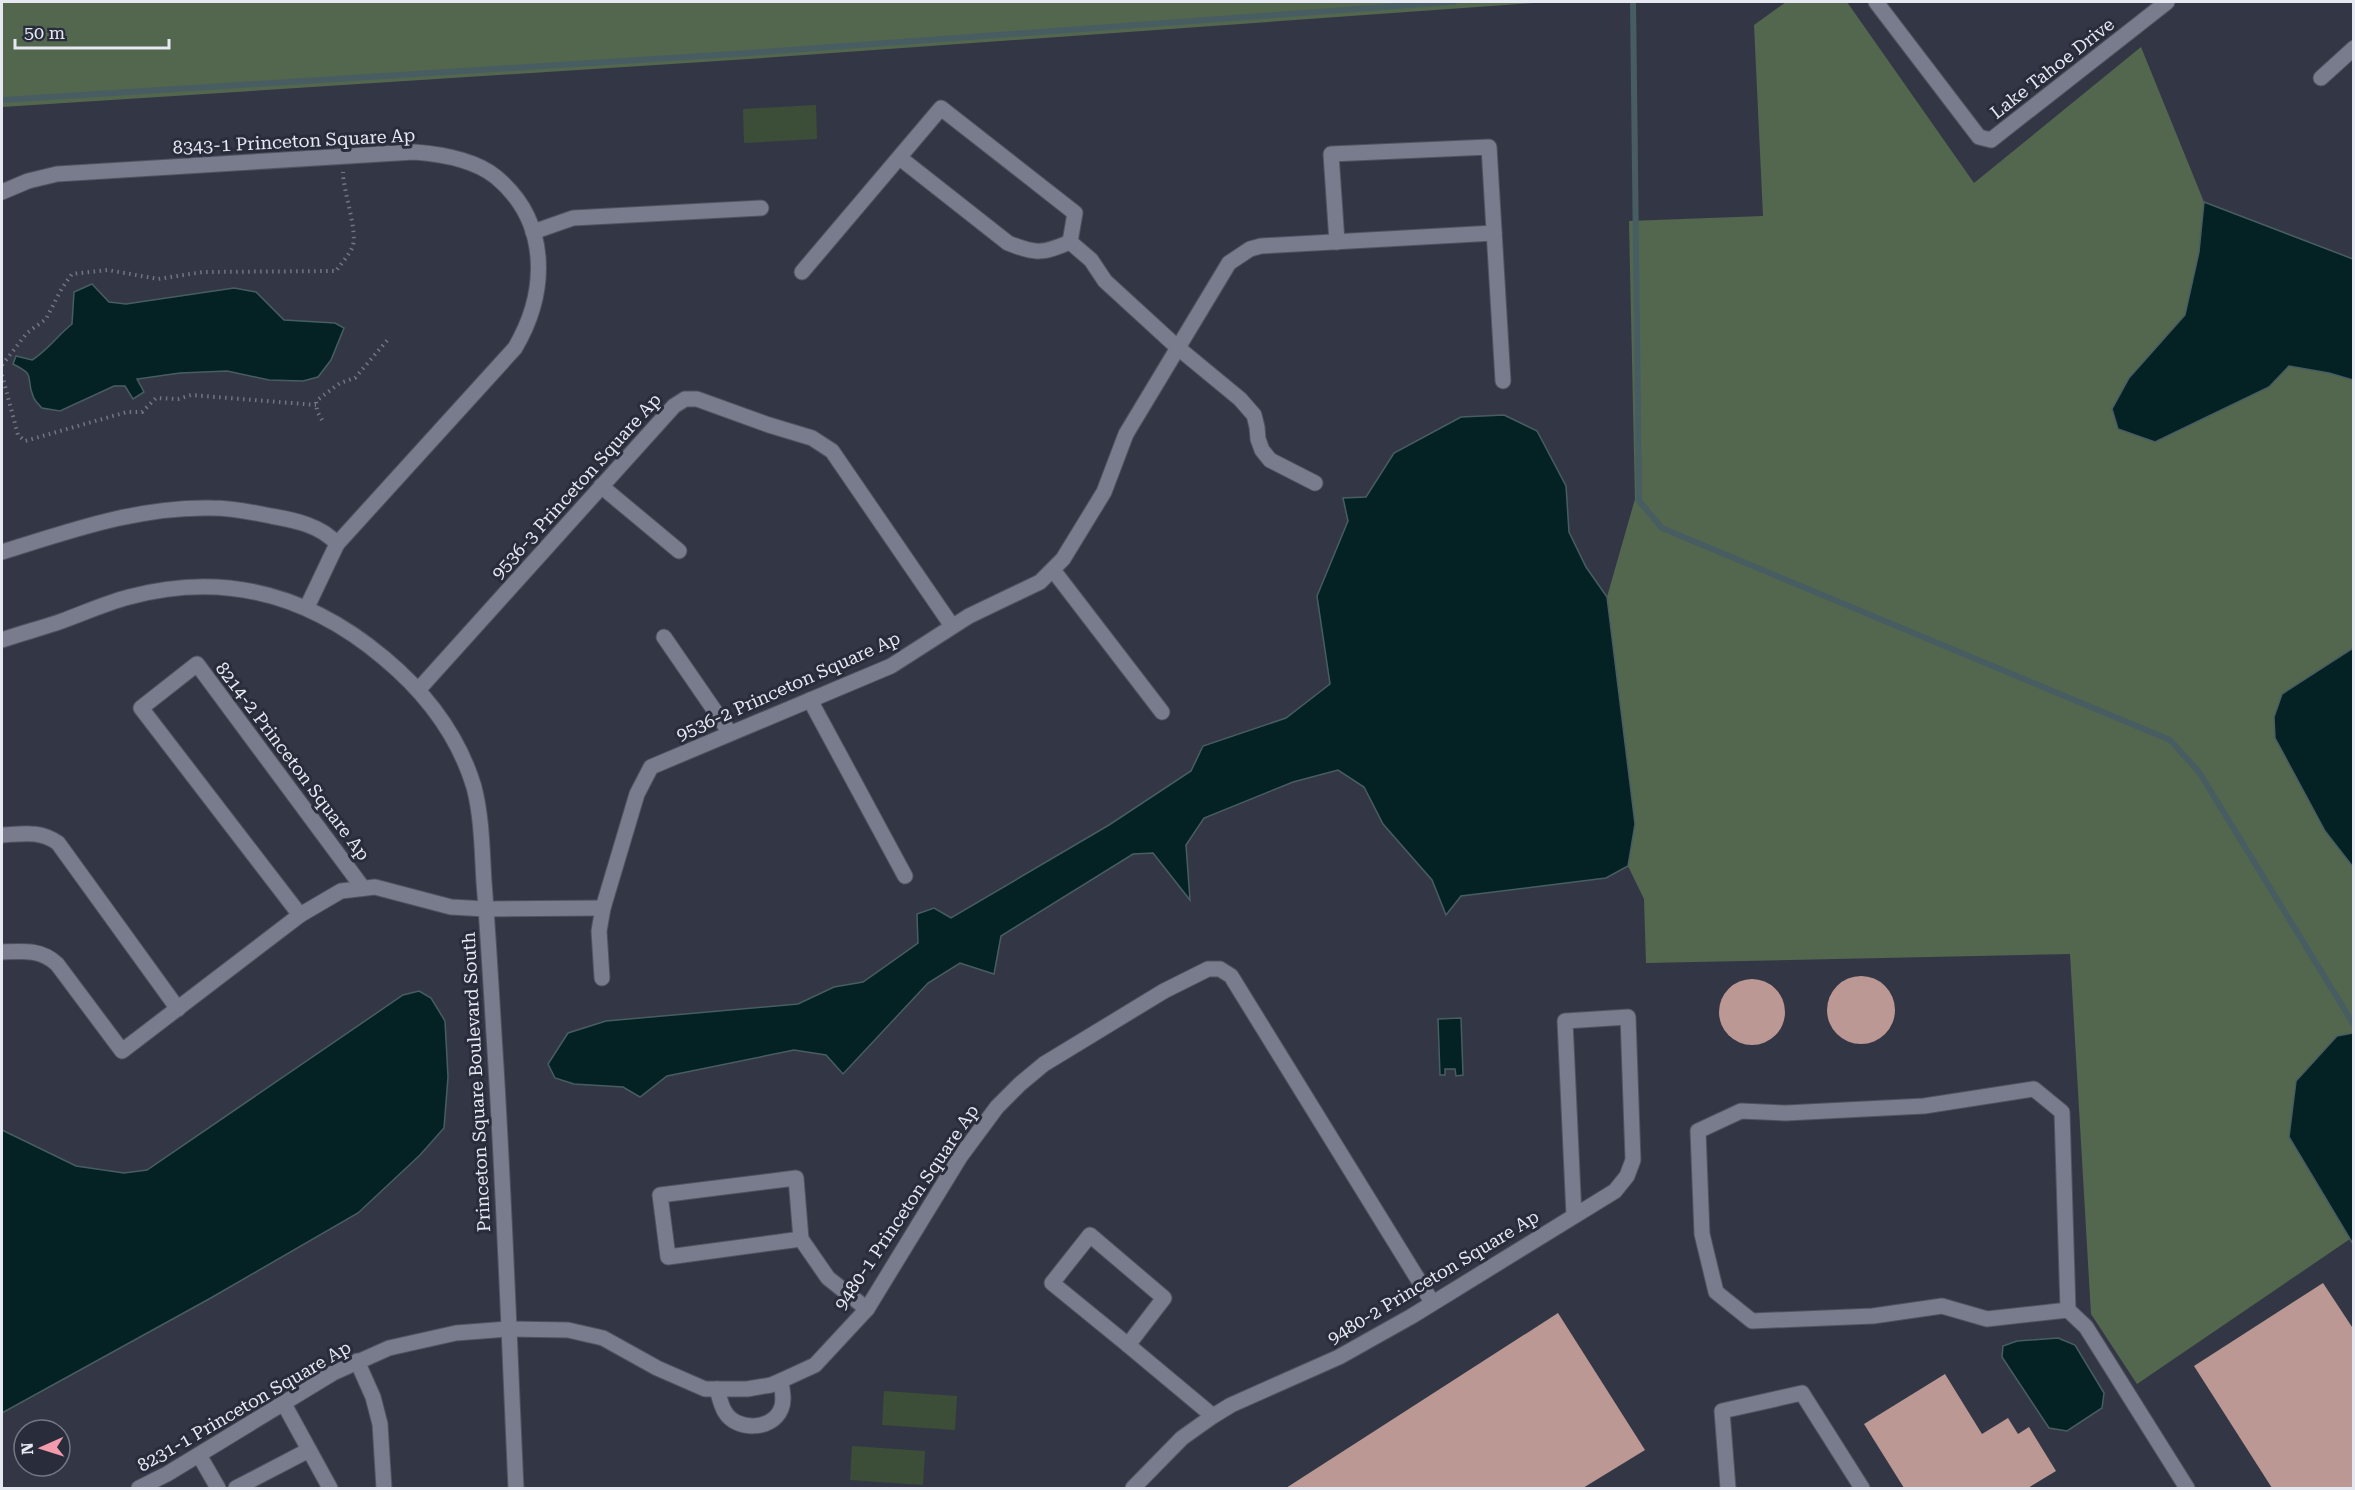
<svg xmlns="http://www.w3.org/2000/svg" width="2355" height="1490" viewBox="0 0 2355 1490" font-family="'Roboto Serif',serif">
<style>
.green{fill:#3c4e38}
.forest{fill:#53674f}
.water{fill:#042224;stroke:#485d62;stroke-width:1.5}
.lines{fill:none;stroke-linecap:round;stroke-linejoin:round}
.stream{stroke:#485d62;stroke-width:6}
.building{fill:#bc9894}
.minor-casing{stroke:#50535f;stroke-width:17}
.path{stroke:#737682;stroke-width:4;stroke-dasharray:1.5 4.5;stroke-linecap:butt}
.minor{stroke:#787c8d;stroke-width:15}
.labels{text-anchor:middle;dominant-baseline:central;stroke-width:6;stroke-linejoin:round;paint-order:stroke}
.street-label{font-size:18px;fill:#e6e8f2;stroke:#292d3b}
</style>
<rect width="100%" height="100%" fill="#333745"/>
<g class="green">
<polygon points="816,105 817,139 744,143 743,109"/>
<polygon points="884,1391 957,1396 955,1430 882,1425"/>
<polygon points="852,1446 925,1451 923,1485 850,1480"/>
</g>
<g class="forest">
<polygon points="2,2 717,2 721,3 769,2 1547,2 749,59 2,107"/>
<polygon points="1786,2 1847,2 1974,183 2141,47 2204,202 2199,252 2185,315 2129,378 2269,387 2289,366 2329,373 2353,380 2353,648 2282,694 2274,717 2275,738 2325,831 2353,867 2353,1033 2337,1036 2289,1137 2350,1239 2137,1384 2091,1314 2070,954 1646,963 1644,899 1628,866 1635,824 1607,597 1635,499 1629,221 1763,216 1754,25"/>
</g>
<g class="water">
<polygon points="2204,202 2353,259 2353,380 2329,373 2289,366 2269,387 2155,442 2118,429 2112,409 2129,378 2185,315 2199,252"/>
<path d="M92 284 109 302 126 304 234 288 256 292 284 320 335 323 344 328 331 360 318 377 303 381 269 380 227 371 180 373 137 379 144 392 133 399 125 386H114L60 411 42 408C39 405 34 400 33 396 25 376 37 376 13 364L16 356 32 360C46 352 58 335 72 324L74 292Z"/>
<polygon points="1504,415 1537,431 1566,486 1569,532 1586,567 1607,597 1635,824 1628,866 1606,878 1461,896 1446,915 1432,880 1383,824 1364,787 1338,770 1293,782 1204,818 1186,845 1190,900 1153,853 1133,854 1001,936 994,974 960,963 928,983 843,1074 826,1055 794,1050 667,1076 640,1097 623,1087 574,1084 555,1078 548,1064 568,1033 606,1021 798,1004 834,987 863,982 918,943 917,914 934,908 951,918 1109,825 1191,771 1203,746 1286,718 1330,684 1317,596 1348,521 1343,498 1366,497 1394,453 1461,417"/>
<polygon points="2353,648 2353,867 2325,831 2275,738 2274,717 2282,694"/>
<polygon points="419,991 431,998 445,1021 448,1077 444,1128 420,1155 358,1213 209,1299 2,1413 2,1130 76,1166 124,1173 147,1170 403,995"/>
<polygon points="1461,1018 1463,1075 1456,1076 1455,1069 1445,1069 1445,1075 1440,1075 1438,1019"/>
<polygon points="2353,1033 2354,1033 2353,1244 2289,1137 2296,1081 2337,1036"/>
<polygon points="2058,1338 2075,1345 2104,1393 2102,1408 2067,1431 2049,1428 2002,1357 2003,1346 2017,1341"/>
</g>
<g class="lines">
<g class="stream">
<polyline points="1633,2 1639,501 1662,528 2170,740 2199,772 2354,1025"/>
<polyline points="2,100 749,53 1454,2"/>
</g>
</g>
<g class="building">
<circle cx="1861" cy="1010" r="34"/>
<circle cx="1752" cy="1012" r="33"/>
<polygon points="2323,1283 2354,1330 2354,1488 2272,1488 2194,1366"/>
<polygon points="1558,1313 1645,1450 1583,1488 1286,1488"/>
<polygon points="1945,1374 1982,1434 2008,1418 2018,1434 2029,1427 2056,1471 2028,1488 1904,1488 1864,1424"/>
</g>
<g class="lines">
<g class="minor-casing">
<g id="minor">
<polyline points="1876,2 1979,137 1991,140 2167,2"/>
<polyline points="2321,78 2354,48"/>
<path d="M900 158 1008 243C1035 254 1043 254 1070 242"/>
<path d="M2 192 28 181 57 174 414 152C441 154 474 159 496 177 550 222 548 292 515 348L337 544 307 607"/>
<polyline points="533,232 573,218 761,208"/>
<polyline points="1070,242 1091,260 1105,281 1177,347 1240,399 1254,415 1257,427 1258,439 1262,450 1270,460 1315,483"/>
<polyline points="1337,242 1331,154 1489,147 1503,381"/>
<polyline points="802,272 941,108 1075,213 1070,242"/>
<polyline points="601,486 679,551"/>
<path d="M2 552C70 531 139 506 212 508 232 508 252 512 271 516 295 520 322 526 337 544"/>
<polyline points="1053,570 1162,712"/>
<polyline points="664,637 730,733"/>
<path d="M2 640C22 633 42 628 62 621 84 613 106 603 129 597 225 571 309 595 384 658 426 693 458 734 474 787 482 818 482 851 484 882 488 933 491 984 494 1035 504 1186 509 1338 516 1488"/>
<polyline points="419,689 674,406 685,399 697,399 769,425 812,438 832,451 952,626"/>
<polyline points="810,700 905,876"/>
<path d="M2 835C22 834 40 830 58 843L178 1009"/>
<polyline points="300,915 141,708 197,664 363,888"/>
<path d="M2 952C23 951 41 949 57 964L122 1051 300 915 341 891 375 887 451 907 486 909 603 908"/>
<polyline points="602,978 599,931 603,908 637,794 651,767 891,666 969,616 1040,582 1063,559 1104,492 1126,434 1229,263 1250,249 1261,246 1494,233"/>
<polygon points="796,1178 801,1239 668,1257 660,1195"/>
<polygon points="1090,1235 1164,1298 1128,1345 1052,1283"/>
<polyline points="801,1239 828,1278 867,1309"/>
<polyline points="2068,1310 1987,1319 1942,1306 1873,1316 1752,1321 1716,1292 1702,1234 1698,1131 1741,1111 1786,1113 1924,1106 2034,1089 2062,1112 2068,1310 2086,1327 2187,1488"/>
<polyline points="1128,1345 1213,1416"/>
<polyline points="357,1361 373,1397 380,1424 384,1488"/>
<path d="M717 1389C719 1396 721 1406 725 1412 736 1431 772 1431 781 1409 785 1400 782 1391 781 1381"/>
<polyline points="284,1404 330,1488"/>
<polyline points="199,1455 218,1488"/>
<polyline points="139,1488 167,1474 333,1373 389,1348 456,1333 508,1329 568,1330 603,1338 657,1368 705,1389 747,1389 771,1385 789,1377 815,1365 867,1309 960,1157 997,1107 1020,1084 1044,1064 1164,991 1208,969 1220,969 1231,976 1432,1302"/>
<polyline points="236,1488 309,1450"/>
<polyline points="1133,1488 1182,1438 1213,1416 1231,1405 1339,1357 1412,1316 1615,1191 1627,1176 1633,1160 1628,1017 1565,1021 1574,1216"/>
<polyline points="1728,1488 1722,1411 1802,1393 1862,1488"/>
</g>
</g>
<g class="path">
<path d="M2 365 27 333 46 319 62 288 72 274 108 270 158 279 203 272 336 271C341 264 348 256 352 248 359 234 343 191 343 172"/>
<polyline points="2,375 18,435 25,441 127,412 142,412 156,398 178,399 191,395 316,405"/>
<polyline points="322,420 317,411 316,401 340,383 355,378 390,337"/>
</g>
<use href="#minor" class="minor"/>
</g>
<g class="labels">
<g class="street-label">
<text transform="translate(2052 68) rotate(-38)">Lake Tahoe Drive</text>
<text transform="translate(294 141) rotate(-3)">8343-1 Princeton Square Ap</text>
<text transform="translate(576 486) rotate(-48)">9536-3 Princeton Square Ap</text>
<text transform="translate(788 686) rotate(-24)">9536-2 Princeton Square Ap</text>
<text transform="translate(293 761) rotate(53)">8214-2 Princeton Square Ap</text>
<text transform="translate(476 1082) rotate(-93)">Princeton Square Boulevard South</text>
<text transform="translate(906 1207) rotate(-56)">9480-1 Princeton Square Ap</text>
<text transform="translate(1433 1277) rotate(-31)">9480-2 Princeton Square Ap</text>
<text transform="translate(244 1406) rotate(-30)">8231-1 Princeton Square Ap</text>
</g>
</g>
<rect width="2355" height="1490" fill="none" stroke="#e6e8f2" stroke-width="6"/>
<g transform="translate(42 1448) rotate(267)"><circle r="28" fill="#292d3b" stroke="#757884" stroke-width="1.5"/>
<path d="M0-4.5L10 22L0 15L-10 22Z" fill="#f39aac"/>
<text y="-9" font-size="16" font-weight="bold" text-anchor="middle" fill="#e6e8f2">N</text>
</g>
<path d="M15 39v9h154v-9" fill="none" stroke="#e6e8f2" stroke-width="3"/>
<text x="24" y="39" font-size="18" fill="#e6e8f2" stroke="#292d3b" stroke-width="4.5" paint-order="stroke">50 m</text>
</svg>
